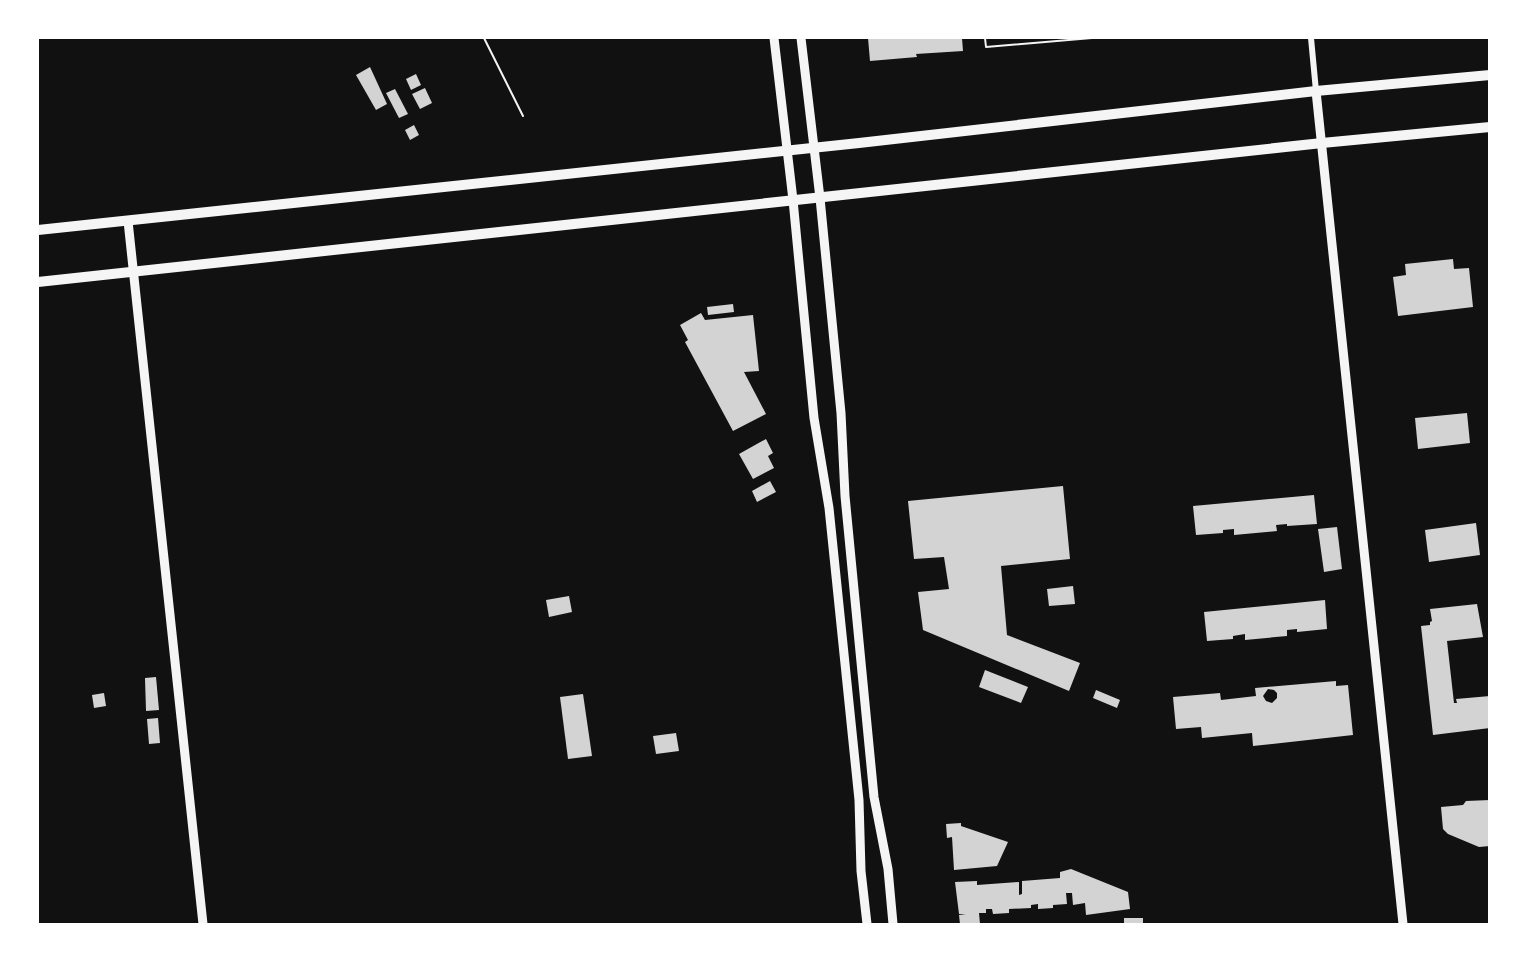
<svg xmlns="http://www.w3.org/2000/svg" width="1527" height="962" viewBox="0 0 1527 962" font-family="'PT Sans',sans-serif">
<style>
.building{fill:#d3d3d3;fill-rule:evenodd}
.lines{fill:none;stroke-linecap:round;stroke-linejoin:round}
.path{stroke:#f5f5f5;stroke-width:2}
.minor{stroke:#f5f5f5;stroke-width:6}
.tertiary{stroke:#f5f5f5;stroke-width:9}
.secondary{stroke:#f5f5f5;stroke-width:10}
</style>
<rect width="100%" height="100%" fill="#111"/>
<g class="building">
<polygon points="868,38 962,38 963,51 916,54 917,57 870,61"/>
<polygon points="370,67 387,104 376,110 356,75"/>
<polygon points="416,74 421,85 411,90 406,79"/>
<polygon points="425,88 432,103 420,109 412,94"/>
<polygon points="395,89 408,114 399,118 386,93"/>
<polygon points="414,125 419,135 410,140 405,130"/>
<polygon points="1453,259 1454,269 1469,268 1473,307 1398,316 1393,277 1406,275 1405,264"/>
<polygon points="733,304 734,312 708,315 707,307"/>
<polygon points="701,313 705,320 753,315 759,371 744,372 766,414 733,431 685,342 688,340 680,325"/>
<polygon points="1467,413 1470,443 1418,449 1415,418"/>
<polygon points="766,439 773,453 768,456 774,468 753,479 739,454"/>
<polygon points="770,481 776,492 757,502 752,491"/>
<polygon points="1063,486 1070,559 1001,566 1007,635 1080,663 1069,691 923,630 918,592 949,589 944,557 914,559 908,501"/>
<polygon points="1314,495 1317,524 1287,526 1287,524 1276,525 1277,531 1234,535 1234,529 1223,530 1223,533 1196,535 1193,506"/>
<polygon points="1476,523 1480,555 1429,562 1425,530"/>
<polygon points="1337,527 1342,569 1324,572 1318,529"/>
<polygon points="1073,586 1075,604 1049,606 1047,589"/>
<polygon points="569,596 572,612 549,617 546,600"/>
<polygon points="1325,600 1327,629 1297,632 1297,629 1287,630 1287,636 1245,640 1245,634 1233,636 1233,639 1207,641 1204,612"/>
<polygon points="1477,604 1483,637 1447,641 1454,703 1457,703 1456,699 1490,696 1490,728 1433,735 1421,626 1430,625 1430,622 1432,621 1430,609"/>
<polygon points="985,670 1028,687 1021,703 979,687"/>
<polygon points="156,677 159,710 146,711 145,678"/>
<path d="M1336 681V686L1348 685 1353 735 1253 746 1252 733 1202 738 1201 727 1176 729 1173 697 1220 693 1221 700 1256 696 1255 688ZM1268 689 1274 690 1277 693V698L1272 703 1266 701 1263 696Z"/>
<polygon points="1096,690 1120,700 1117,708 1093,698"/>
<polygon points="104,693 106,706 94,708 92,695"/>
<polygon points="583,694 592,756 568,759 560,697"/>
<polygon points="158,718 160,743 149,744 147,719"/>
<polygon points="676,733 679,751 656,754 653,736"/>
<polygon points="1490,800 1490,846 1479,847 1448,834 1443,829 1441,807 1463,805 1466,801"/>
<polygon points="961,823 961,826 1008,842 997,866 954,870 952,837 947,838 946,824"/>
<polygon points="1071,869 1128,892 1130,909 1086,915 1085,903 1073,905 1072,893 1066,893 1067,904 1053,905 1053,908 1038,909 1038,904 1031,905 1031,908 1009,909 1009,913 993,914 992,909 986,909 986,913 979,913 980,924 960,924 959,915 966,914 959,914 955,882 977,881 977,885 1019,882 1019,895 1022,894 1022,881 1060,878 1060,872"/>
<rect x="1124" y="918" width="19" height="6"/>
</g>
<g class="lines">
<g class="path">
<polyline points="484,38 523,116"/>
<polyline points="985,38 986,47 1092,38"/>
</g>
<polyline class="minor" points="1311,38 1316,91"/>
<g class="tertiary">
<polyline points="774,38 793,200 814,418 829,508 859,800 861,871 867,924"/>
<polyline points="801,38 820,198 841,413 845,496 874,797 888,869 893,924"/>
<polyline points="1316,91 1403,924"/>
<polyline points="128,221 203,924"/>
</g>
<g class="secondary">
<polyline points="38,230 859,143 1316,91 1490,75"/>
<polyline points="38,282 1322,143 1490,127"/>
</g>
</g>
<rect width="1527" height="962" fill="none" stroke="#ffffff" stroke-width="78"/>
</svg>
